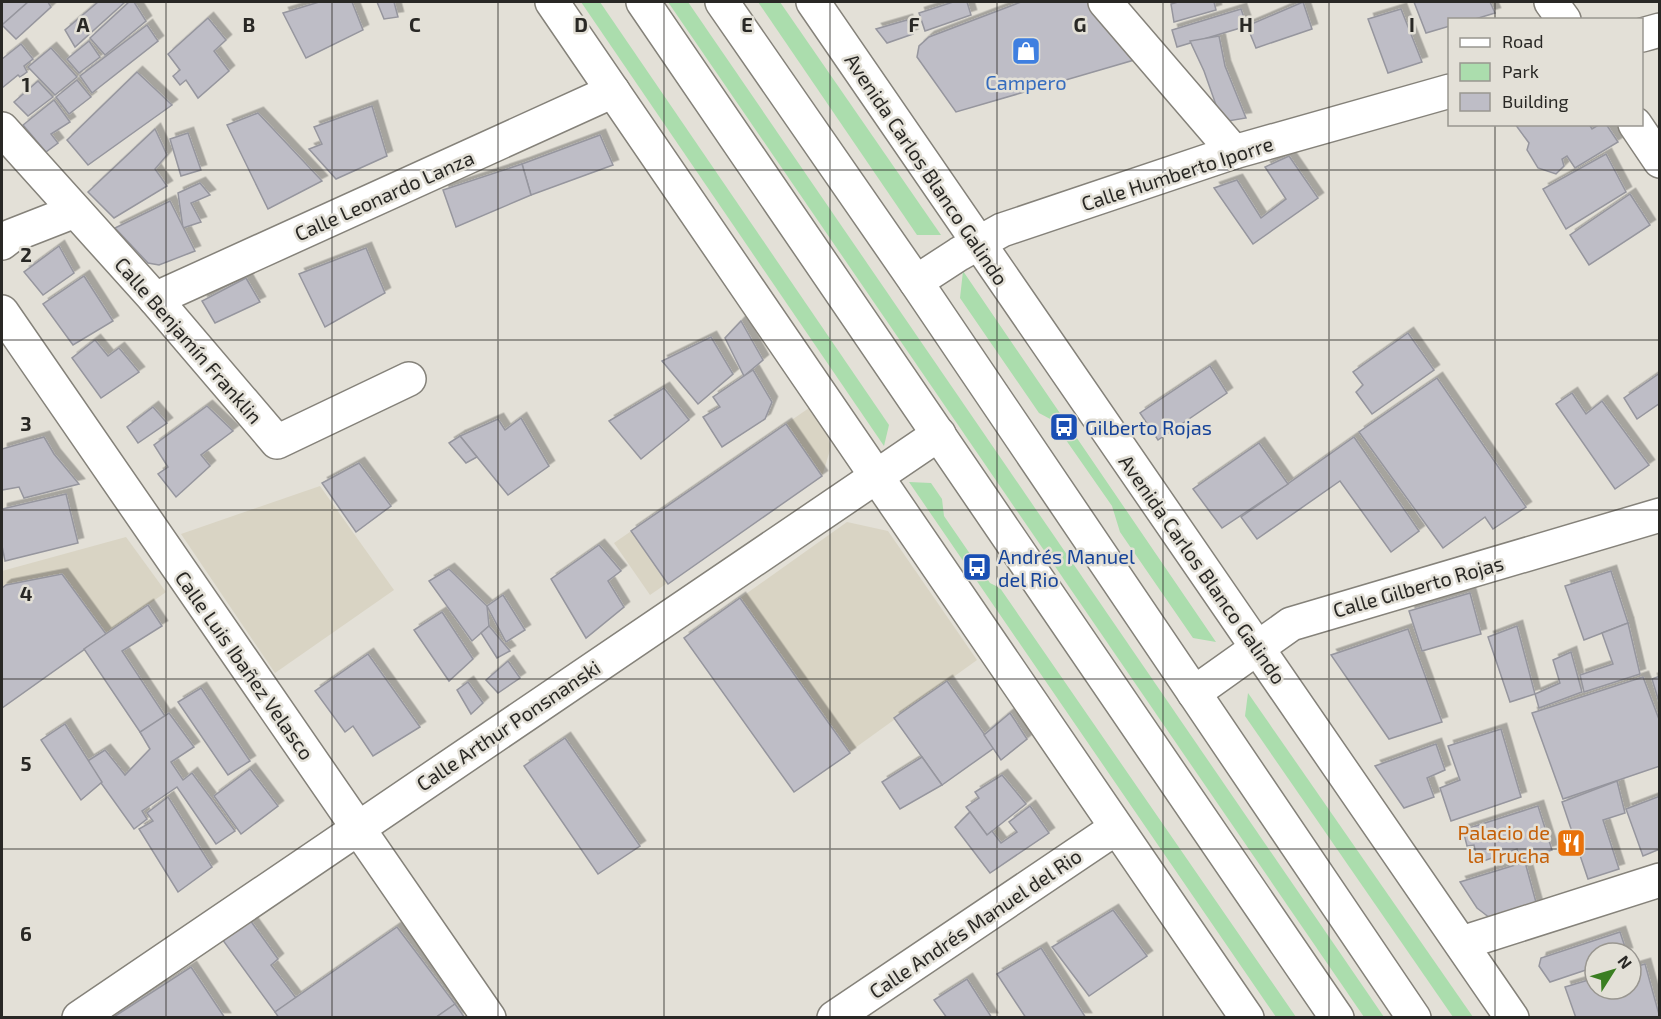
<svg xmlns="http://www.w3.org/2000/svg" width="1661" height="1019" viewBox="0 0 1661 1019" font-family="'Exo 2',sans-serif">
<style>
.built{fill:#d9d4c4}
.green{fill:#abddad}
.building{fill:#bebdc6;stroke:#96969e;stroke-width:1.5;filter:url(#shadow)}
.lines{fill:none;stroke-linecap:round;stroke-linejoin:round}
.minor-casing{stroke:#85827a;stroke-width:36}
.highway-casing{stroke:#85827a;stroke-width:36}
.minor{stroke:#fff;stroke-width:33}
.highway{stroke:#fff;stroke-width:33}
.grid{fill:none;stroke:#292825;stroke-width:1.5;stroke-opacity:0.55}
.labels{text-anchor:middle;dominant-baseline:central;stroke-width:5;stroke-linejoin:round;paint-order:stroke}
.shop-label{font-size:20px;fill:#366cbe;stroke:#e3e0d7}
.street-label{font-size:20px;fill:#292825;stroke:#e3e0d7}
.transit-label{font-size:20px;fill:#164399;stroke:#e3e0d7;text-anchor:start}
.food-label{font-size:20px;fill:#c56008;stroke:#e3e0d7;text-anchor:end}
.grid-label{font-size:20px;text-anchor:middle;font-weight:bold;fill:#292825;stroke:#e3e0d7;stroke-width:5;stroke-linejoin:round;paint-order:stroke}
</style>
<defs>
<filter id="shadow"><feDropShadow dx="5.5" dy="-5.5" stdDeviation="0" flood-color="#0004"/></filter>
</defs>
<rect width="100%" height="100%" fill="#e3e0d7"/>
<g class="built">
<polygon points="809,408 827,434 831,447 822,476 650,595 614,543"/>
<polygon points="320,486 394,590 275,673 181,534"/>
<polygon points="847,522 888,531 977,660 794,792 684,638"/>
<polygon points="126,537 166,592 2,708 2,571"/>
</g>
<g class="green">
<polygon points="581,2 600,2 889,425 884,446"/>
<polygon points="668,2 688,2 1384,1017 1364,1017"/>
<polygon points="758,2 780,2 941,235 917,235"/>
<polygon points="963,271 1216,642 1193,638 1120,532 1112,506 1052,420 1039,413 960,298"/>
<polygon points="909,482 931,483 942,499 944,516 990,583 1000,588 1296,1017 1276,1017"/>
<polygon points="1248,693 1473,1017 1453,1017 1245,716"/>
</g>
<g class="building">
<polygon points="2,2 28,2 2,25"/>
<polygon points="28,2 48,2 51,7 16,39 2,25"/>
<polygon points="98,2 125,2 75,47 65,30"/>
<polygon points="129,2 134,2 146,21 105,55 90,38"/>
<polygon points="319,2 352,2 363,30 306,58 283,13"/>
<polygon points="377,2 394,2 398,17 384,19"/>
<polygon points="953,2 967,2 971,15 925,31 919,13"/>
<polygon points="1021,2 1094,2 1141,58 956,112 917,57 919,46 929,37"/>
<polygon points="1178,2 1214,2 1216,10 1174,22 1171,4"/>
<polygon points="1303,2 1312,29 1256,48 1247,26"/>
<polygon points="1414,2 1490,2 1495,13 1472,20 1450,20 1450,26 1426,33"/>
<polygon points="1241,9 1247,26 1177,47 1172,30"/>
<polygon points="1401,9 1422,62 1388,73 1368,19"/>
<polygon points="208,18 226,40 214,51 229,71 198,98 186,80 180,85 173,76 180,70 168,54"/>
<polygon points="907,20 913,34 887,43 876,29"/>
<polygon points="147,25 158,41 92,93 80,76"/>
<polygon points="1219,36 1225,66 1246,118 1222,122 1204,71 1190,41"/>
<polygon points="89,41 100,57 79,73 67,59"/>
<polygon points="21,44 33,59 24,66 27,72 20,77 18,75 2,88 2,59"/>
<polygon points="51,48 77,77 55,95 28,67"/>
<polygon points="137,72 172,105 88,165 67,140"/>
<polygon points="77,80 91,97 69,114 56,97"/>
<polygon points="38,81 53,97 28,116 14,102"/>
<polygon points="54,100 70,122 51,134 58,143 46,152 23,125"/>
<polygon points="372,106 387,156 336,179 309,149 322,144 314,127"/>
<polygon points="258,113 322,181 268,209 227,125"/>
<polygon points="1515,124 1589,124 1592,129 1600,124 1606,124 1618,142 1575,168 1567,156 1562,159 1564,166 1556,174 1538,168 1527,150 1529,143"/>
<polygon points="155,129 167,155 155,169 167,186 114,218 88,192"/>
<polygon points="188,133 201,170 181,176 170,139"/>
<polygon points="600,135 613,165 531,195 522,164"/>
<polygon points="1606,154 1626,192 1566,229 1543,189"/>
<polygon points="1289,156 1318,198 1253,244 1214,188 1237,180 1261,218 1286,199 1265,167"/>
<polygon points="522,164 531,195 456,227 443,190"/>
<polygon points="200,183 210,195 191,203 201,222 183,228 178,193"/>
<polygon points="1630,194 1650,225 1589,265 1570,235"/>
<polygon points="170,201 195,251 159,265 148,263 115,228"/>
<polygon points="59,246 74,273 43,295 24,272"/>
<polygon points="366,248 385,293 325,327 299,274"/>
<polygon points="84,276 113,321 73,345 43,304"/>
<polygon points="246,278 260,302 215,323 202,301"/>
<polygon points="741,321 763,360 744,376 725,338"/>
<polygon points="1408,333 1434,370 1372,414 1356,392 1363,385 1353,372"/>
<polygon points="711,337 733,374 698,404 662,361"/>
<polygon points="95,340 108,356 119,348 139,372 101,398 72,358"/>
<polygon points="1210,366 1227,393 1158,440 1140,413"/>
<polygon points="753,370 772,402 765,419 722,447 703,417 720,407 713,397"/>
<polygon points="1660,373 1660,403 1637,419 1624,398"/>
<polygon points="1437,378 1526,507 1493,529 1485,517 1443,548 1359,432"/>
<polygon points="664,388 689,420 641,459 609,421"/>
<polygon points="1572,393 1586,414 1602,401 1649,465 1615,489 1556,404"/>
<polygon points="207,406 233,431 201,455 210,466 176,497 158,474 168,467 154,445"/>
<polygon points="153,407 167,423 138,443 127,427"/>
<polygon points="521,418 549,466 508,495 460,436 498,419 505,430"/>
<polygon points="786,424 822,476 668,584 631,531"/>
<polygon points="460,436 477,457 466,463 449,443"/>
<polygon points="44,437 54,454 79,484 24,498 19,487 2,490 2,449"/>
<polygon points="1354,437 1419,531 1391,552 1340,481 1257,539 1241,517"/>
<polygon points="1259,443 1288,484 1222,528 1193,489"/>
<polygon points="359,463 391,506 356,532 322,483"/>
<polygon points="66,494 78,543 5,561 2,546 2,509"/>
<polygon points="599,545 621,571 608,581 624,607 586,638 551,579"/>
<polygon points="449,569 487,606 489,626 472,641 429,581"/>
<polygon points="1611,571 1628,623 1584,640 1565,586"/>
<polygon points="62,574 106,634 2,708 2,588 6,585"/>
<polygon points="1470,593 1481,634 1422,651 1409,611"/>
<polygon points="503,595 525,630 506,642 487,606"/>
<polygon points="740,598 850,753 794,792 684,638"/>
<polygon points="148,605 162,626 122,651 167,719 142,735 84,649"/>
<polygon points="442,612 473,659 449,681 414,630"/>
<polygon points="1628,623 1640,674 1584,692 1580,675 1613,664 1602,633"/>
<polygon points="489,626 510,651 497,658 481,633"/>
<polygon points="1517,626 1535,694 1510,702 1488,637"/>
<polygon points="1408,629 1442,722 1389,739 1331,655"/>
<polygon points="1571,652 1582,692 1539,708 1535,694 1560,683 1553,660"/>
<polygon points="368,654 420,727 373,756 353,726 345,732 315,691"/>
<polygon points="508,661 520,678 498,693 486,680"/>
<polygon points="1660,676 1660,702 1659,702 1652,679"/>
<polygon points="1643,677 1660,722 1660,766 1563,799 1532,713"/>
<polygon points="947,681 994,748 942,785 894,718"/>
<polygon points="468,682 483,703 471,714 457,690"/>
<polygon points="201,688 250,761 228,775 178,702"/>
<polygon points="169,713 194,747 171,762 183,780 192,773 235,831 216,844 177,787 142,811 147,819 134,829 86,762 105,750 125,775 150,749 140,732"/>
<polygon points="1010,713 1027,739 1001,760 984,735"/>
<polygon points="65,724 102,782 81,800 41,740"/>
<polygon points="1501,729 1521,797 1451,821 1440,788 1460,780 1448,746"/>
<polygon points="565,738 640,846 598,874 524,766"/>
<polygon points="1436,744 1445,770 1427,778 1434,797 1404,808 1375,766"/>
<polygon points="922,757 942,785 900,809 882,782"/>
<polygon points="250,769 278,806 241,834 214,796"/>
<polygon points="1002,775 1026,804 987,835 966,807 979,798 975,792"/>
<polygon points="1617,781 1625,813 1603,820 1619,869 1588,879 1562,802"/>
<polygon points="1660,796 1660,849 1643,856 1626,809"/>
<polygon points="168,797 212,867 178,892 139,829 153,821 147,813"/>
<polygon points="1030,806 1049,833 990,873 955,827 970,812 987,835 992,831 1001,843 1017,832 1009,822"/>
<polygon points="1538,806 1552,850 1520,860 1517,849 1478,863 1474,845 1467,846 1463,830"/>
<polygon points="1525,862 1537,906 1490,918 1477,908 1460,882"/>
<polygon points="1113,910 1147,956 1089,996 1052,947"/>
<polygon points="250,920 278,959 271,965 296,998 275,1012 222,939"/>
<polygon points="397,927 455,1004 435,1018 279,1018 275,1012"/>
<polygon points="1620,932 1627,953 1595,953 1595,967 1550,982 1539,966 1541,958"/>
<polygon points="1041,948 1086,1018 1026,1018 997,974"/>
<polygon points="1645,964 1660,1018 1576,1018 1565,987 1595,978 1595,989 1631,989 1631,968"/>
<polygon points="191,967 225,1018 112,1018"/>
<polygon points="967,979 992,1018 947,1018 934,1000"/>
<polygon points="455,1004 465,1018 435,1018"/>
</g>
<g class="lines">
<g class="minor-casing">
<g id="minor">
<polyline points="552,2 1247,1018"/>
<polyline points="813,2 1512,1018"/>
<polyline points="1105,2 1234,152"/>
<polyline points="1551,2 1564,20"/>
<polyline points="1642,35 1660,30"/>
<polyline points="1635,124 1660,161"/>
<polyline points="2,129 155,299 277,442 409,379"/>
<polyline points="2,243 11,236 75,211"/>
<polyline points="916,282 959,254 1002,230 1234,152 1450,91"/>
<polyline points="155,299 613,91"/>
<polyline points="2,312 489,1018"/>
<polyline points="1194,693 1291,624 1660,515"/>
<polyline points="1462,943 1660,880"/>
<polyline points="79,1018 939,434"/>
<polyline points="834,1018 1116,828"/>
</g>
</g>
<g class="highway-casing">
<g id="highway">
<polyline points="643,2 1337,1018"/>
<polyline points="722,2 916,282 1414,1018"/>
</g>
</g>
<use href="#minor" class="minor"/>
<use href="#highway" class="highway"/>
</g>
<path class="grid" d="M166 2V1018M332 2V1018M498 2V1018M664 2V1018M830 2V1018M997 2V1018M1163 2V1018M1329 2V1018M1495 2V20M1495 124V1018M2 170H1660M2 340H1660M2 510H1660M2 679H1660M2 849H1660"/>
<defs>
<g id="shop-square" transform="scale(1.5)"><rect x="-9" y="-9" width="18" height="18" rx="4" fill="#3f7fe0" stroke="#e3e0d7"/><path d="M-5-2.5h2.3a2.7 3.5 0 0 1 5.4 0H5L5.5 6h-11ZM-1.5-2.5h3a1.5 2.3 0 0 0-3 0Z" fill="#fff"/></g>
<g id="bus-square" transform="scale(1.5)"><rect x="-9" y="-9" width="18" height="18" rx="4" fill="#1a4fb4" stroke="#e3e0d7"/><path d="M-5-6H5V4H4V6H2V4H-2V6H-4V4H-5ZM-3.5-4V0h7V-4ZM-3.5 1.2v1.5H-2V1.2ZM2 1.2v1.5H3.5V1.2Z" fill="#fff"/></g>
<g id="restaurant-square" transform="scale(1.5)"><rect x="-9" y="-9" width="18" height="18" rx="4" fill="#e8710a" stroke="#e3e0d7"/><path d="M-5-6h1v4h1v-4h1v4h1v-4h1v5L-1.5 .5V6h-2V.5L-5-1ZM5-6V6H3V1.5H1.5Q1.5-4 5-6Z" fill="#fff"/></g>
</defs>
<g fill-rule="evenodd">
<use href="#shop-square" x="1026" y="51"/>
<use href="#bus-square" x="1064" y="427"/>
<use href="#bus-square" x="977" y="567"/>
<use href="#restaurant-square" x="1571" y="843"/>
</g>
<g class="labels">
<g class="shop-label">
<text x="1026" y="82">Campero</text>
</g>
<g class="street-label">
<text transform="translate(927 169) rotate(56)">Avenida Carlos Blanco Galindo</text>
<text transform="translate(1177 173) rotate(-18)">Calle Humberto Iporre</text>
<text transform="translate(384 195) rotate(-24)">Calle Leonardo Lanza</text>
<text transform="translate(189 340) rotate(49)">Calle Benjamín Franklin</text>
<text transform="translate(1203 569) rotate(55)">Avenida Carlos Blanco Galindo</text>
<text transform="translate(1418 586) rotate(-16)">Calle Gilberto Rojas</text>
<text transform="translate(245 665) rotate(55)">Calle Luis Ibañez Velasco</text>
<text transform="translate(508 725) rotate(-34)">Calle Arthur Ponsnanski</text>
<text transform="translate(975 923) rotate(-34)">Calle Andrés Manuel del Rio</text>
</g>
<g class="transit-label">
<text x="1085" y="427">Gilberto Rojas</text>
<text x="998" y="556">Andrés Manuel<tspan x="998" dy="23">del Rio</tspan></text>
</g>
<g class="food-label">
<text x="1550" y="832">Palacio de<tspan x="1550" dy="23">la Trucha</tspan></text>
</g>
</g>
<g class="grid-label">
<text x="83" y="32">A</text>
<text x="249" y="32">B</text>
<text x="415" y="32">C</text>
<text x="581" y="32">D</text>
<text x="747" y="32">E</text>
<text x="914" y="32">F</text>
<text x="1080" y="32">G</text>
<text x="1246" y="32">H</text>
<text x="1412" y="32">I</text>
<text x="26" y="92">1</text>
<text x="26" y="262">2</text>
<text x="26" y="431">3</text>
<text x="26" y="601">4</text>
<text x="26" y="771">5</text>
<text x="26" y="941">6</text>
</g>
<rect width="1661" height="1019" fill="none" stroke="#292825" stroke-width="6"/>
<rect x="1448" y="18" width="195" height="108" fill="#e3e0d7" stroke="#999690" stroke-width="1.5"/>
<rect x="1460" y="38" width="30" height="9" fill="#ffffff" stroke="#999690" stroke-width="1.5"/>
<text x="1502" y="48" font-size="18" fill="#292825">Road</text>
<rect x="1460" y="63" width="30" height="18" fill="#abddad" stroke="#999690" stroke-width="1.5"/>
<text x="1502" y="78" font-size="18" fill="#292825">Park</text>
<rect x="1460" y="93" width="30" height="18" fill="#bebdc6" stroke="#999690" stroke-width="1.5"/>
<text x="1502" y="108" font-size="18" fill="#292825">Building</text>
<g transform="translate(1613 971) rotate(53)"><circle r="28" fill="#e3e0d7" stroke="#999690" stroke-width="1.5"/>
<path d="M0-4.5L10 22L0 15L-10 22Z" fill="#3a7e21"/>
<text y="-9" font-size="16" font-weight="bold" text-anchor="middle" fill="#292825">N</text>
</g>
</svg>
